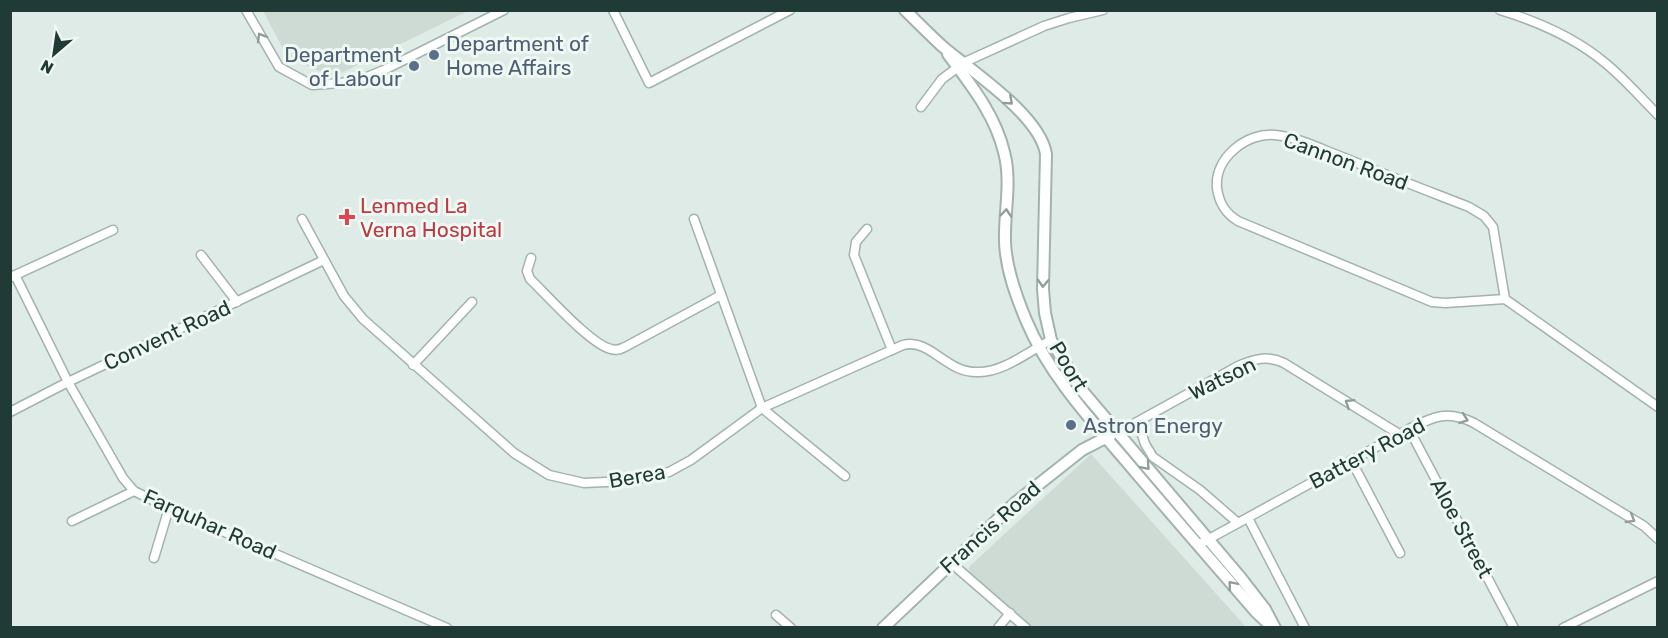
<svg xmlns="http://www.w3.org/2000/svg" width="1668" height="638" viewBox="0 0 1668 638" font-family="Rubik,sans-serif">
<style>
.built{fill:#cedbd5}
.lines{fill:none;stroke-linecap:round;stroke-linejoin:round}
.minor-casing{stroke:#a2b3ad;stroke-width:11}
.tertiary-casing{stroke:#a2b3ad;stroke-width:14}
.minor{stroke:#fff;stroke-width:8}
.tertiary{stroke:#fff;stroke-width:10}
.oneway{stroke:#909d9a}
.service-dot{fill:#5c6f8a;stroke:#f0f8f4;stroke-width:2}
.health-dot{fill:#e0444e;stroke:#f0f8f4;stroke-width:2}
.labels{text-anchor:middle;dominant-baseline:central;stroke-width:6;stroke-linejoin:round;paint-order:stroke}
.service-label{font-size:21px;fill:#4e5e75;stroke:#f0f8f4;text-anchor:start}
.street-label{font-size:21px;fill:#203b35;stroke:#f0f8f4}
.health-label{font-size:21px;fill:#be3a42;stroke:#f0f8f4;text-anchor:start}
</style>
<rect width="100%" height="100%" fill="#dfebe6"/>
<g class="built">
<polygon points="263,11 468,11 333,77 288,58"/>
<polygon points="1091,454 1246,627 1029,627 967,575 970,566"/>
</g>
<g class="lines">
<g class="minor-casing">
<g id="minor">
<polyline points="246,10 279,67 312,85 341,83 362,79 384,70 504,10"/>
<polyline points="613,10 649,83 790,10"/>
<path d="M1500 10C1536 21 1575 38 1604 62 1624 78 1640 97 1658 115"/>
<polyline points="921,107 942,79 965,62 1044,26 1069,18 1103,10"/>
<path d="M302 219 344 296 363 319 514 453 549 475 584 483 629 481 669 472 691 460 762 408 903 345C931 338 946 374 979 372 1004 372 1029 351 1051 340"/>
<polyline points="694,219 762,408 845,476"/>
<polyline points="867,229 856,242 854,255 892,350"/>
<polyline points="201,255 237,302"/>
<path d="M531 258 527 271 530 279C548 296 590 344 611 349 617 351 620 349 625 347L721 295"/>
<polyline points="15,275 68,382 123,478 134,491 169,508 447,628"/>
<polyline points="11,277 113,230"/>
<path d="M1505 299 1493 227 1484 216 1469 207C1428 191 1386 175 1345 158 1323 150 1298 137 1275 135 1247 132 1214 158 1217 188 1219 203 1225 213 1238 221L1432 302 1446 303 1505 299 1658 407"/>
<polyline points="413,365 472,302"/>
<polyline points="10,412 68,382 324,260"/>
<polyline points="1138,422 1145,444 1153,457 1200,490 1238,523"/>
<polyline points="1409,429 1514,628"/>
<path d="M1117 433 1238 366C1254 359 1267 355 1284 363L1399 434"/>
<polyline points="1351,460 1400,553"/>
<polyline points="1248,518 1305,628"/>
<polyline points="72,521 134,491"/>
<path d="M1198 545 1409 429C1434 416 1448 410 1474 423L1644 526 1658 539"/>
<polyline points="154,558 169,508"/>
<polyline points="950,562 1026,628"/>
<polyline points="776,615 791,628"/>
<polyline points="998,628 1010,613"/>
<polyline points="1563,628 1658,581"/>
</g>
</g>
<g class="tertiary-casing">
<g id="tertiary">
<path d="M905 10C917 22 929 34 942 46 971 71 1040 115 1046 154L1043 289 1045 313 1051 340 1080 388 1241 578 1265 609 1275 628"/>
<path d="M948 54C970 84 995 114 1004 152 1012 182 1004 211 1005 242 1006 269 1016 296 1026 320 1048 373 1089 418 1126 461 1169 512 1213 562 1256 612L1272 627"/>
<polyline points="883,628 1015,503 1082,450 1111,435"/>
</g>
</g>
<use href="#minor" class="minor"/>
<use href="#tertiary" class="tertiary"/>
</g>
<defs><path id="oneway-chevron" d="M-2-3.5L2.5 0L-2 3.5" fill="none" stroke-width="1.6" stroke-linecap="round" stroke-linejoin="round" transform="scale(1.5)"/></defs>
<g class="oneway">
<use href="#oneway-chevron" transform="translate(261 37) rotate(-121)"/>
<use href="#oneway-chevron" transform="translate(1009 101) rotate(42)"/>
<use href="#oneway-chevron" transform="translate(1006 213) rotate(-85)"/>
<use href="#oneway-chevron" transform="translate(1043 283) rotate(92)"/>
<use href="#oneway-chevron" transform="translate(1349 403) rotate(-148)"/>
<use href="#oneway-chevron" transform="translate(1464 419) rotate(20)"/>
<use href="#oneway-chevron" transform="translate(1146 466) rotate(49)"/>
<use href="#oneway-chevron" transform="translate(1631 519) rotate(31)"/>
<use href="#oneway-chevron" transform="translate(1232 585) rotate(-130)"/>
</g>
<g class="service-dot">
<circle cx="434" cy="55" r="6"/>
<circle cx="414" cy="66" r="6"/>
<circle cx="1071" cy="425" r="6"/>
</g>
<path class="health-dot" d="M344 208h6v6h6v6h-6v6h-6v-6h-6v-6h6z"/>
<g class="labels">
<g class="service-label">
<text x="446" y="43">Department of<tspan x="446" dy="24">Home Affairs</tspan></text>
<text x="402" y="54" text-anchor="end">Department<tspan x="402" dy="24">of Labour</tspan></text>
<text x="1083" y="425">Astron Energy</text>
</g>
<g class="street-label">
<text transform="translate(1346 161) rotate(20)">Cannon Road</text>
<text transform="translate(167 335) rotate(-25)">Convent Road</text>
<text transform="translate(1069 366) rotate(59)">Poort</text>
<text transform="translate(1222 378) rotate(-26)">Watson</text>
<text transform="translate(1367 453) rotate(-28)">Battery Road</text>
<text transform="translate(637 476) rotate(-10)">Berea</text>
<text transform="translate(210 524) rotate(24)">Farquhar Road</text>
<text transform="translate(990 527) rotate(-42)">Francis Road</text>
<text transform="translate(1462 528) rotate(62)">Aloe Street</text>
</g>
<g class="health-label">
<text x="360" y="205">Lenmed La<tspan x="360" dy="24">Verna Hospital</tspan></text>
</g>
</g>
<rect width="1668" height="638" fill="none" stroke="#203b35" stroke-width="24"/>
<g transform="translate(54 54) rotate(209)" stroke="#f0f8f4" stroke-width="4.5" paint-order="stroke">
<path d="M0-4.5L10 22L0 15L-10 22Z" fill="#203b35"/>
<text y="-9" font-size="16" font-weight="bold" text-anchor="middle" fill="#203b35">N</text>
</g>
</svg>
